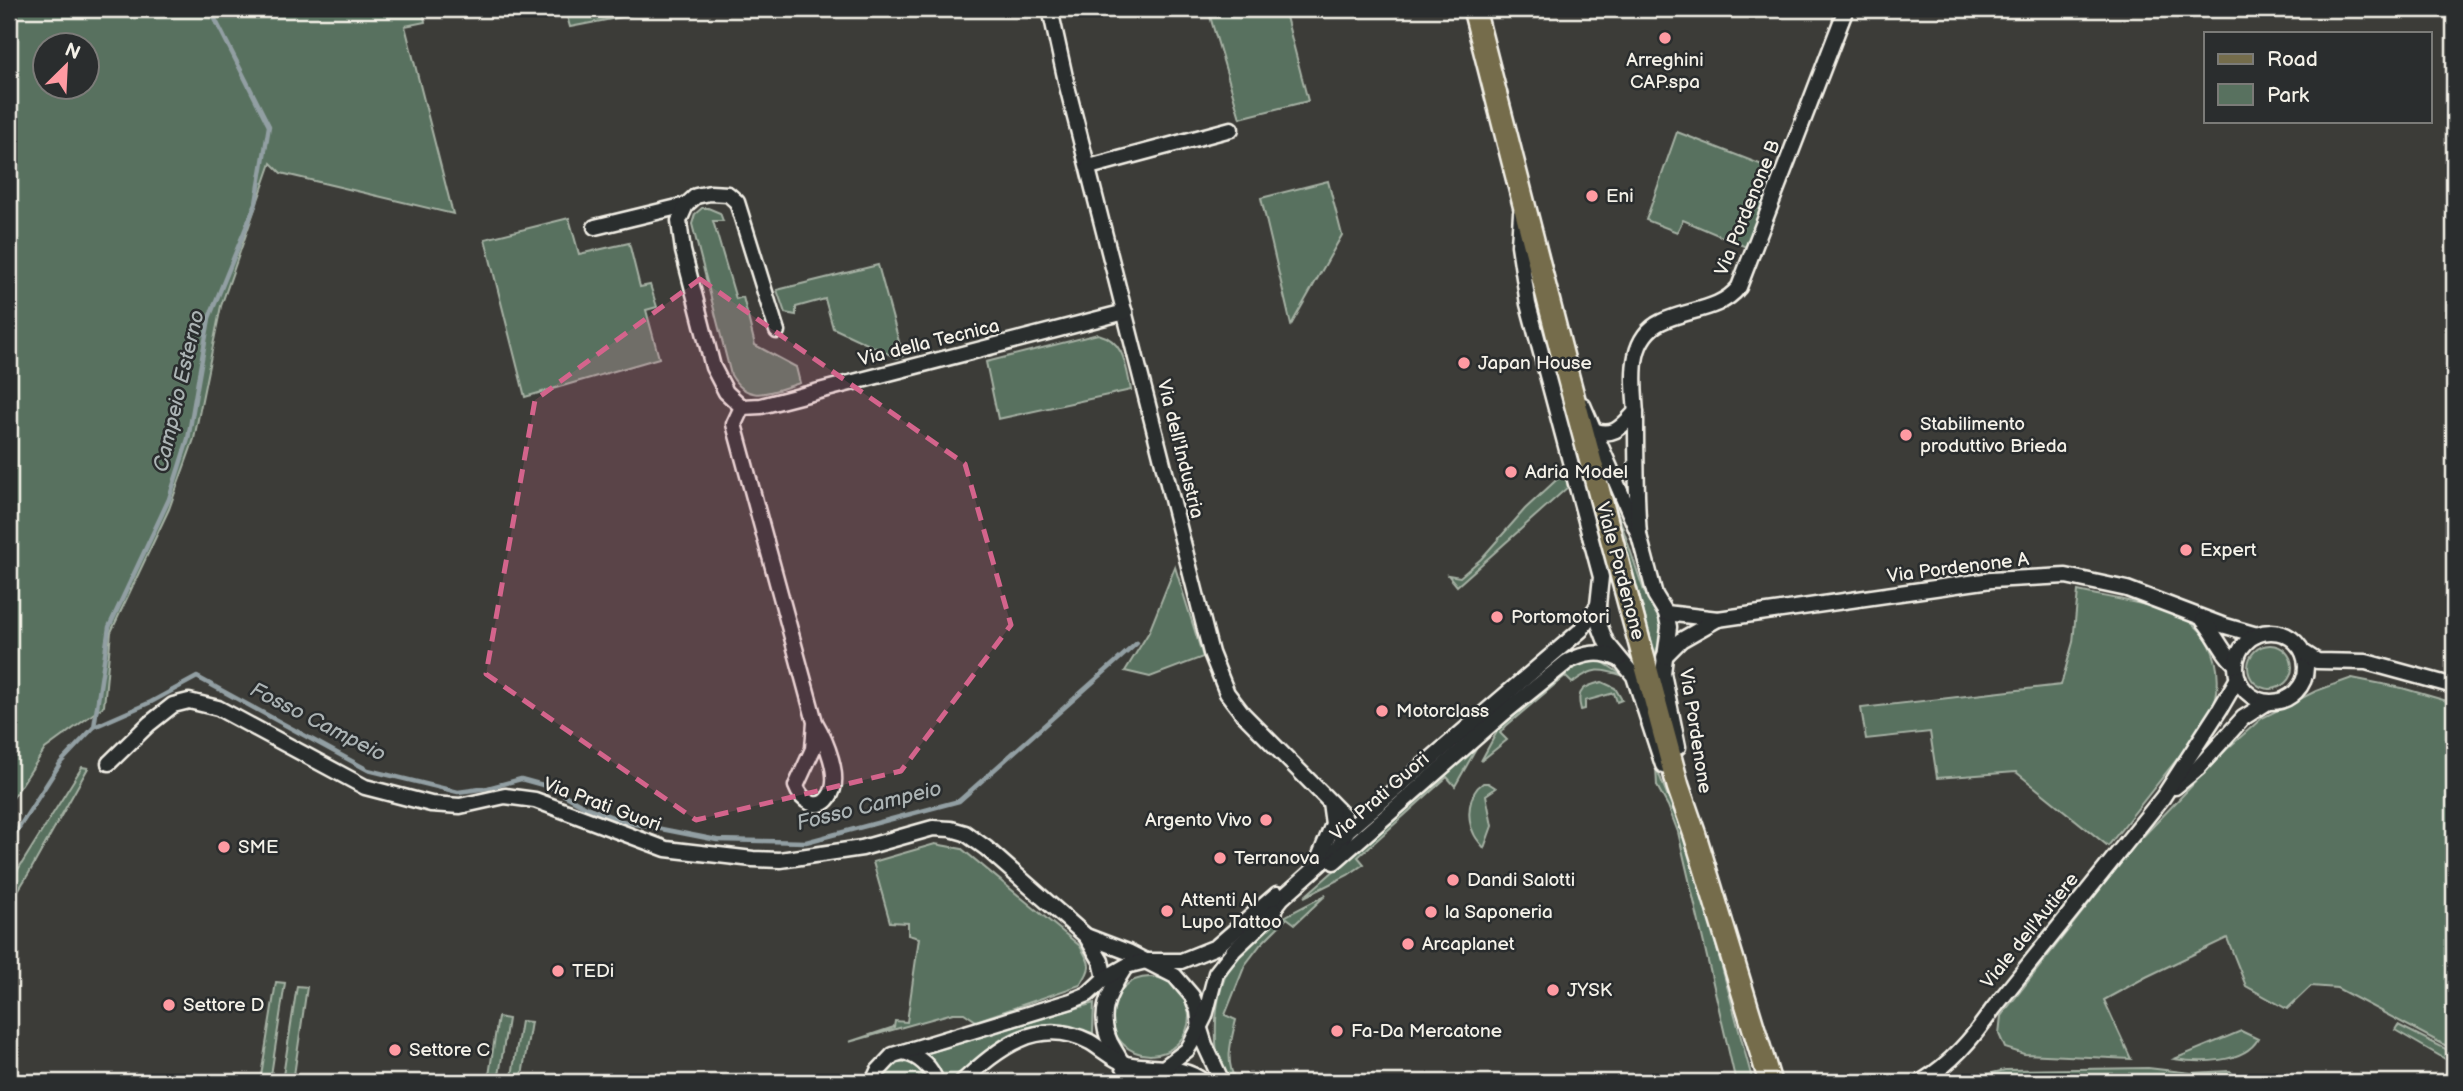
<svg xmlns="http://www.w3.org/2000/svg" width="2463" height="1091" viewBox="0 0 2463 1091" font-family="'Balsamiq Sans',sans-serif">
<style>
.green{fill:#58715f;stroke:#a6b1a4;stroke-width:2;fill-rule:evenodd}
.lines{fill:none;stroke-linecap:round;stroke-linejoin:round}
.stream{stroke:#929fa3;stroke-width:4.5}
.minor-casing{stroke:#f4f1e8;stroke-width:19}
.primary-casing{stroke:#f4f1e8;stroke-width:26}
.minor{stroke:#2a2d2e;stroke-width:14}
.primary{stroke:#746c4b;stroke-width:21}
.marked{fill:#d4648c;fill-opacity:0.2;stroke:#d4648c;stroke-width:5;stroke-dasharray:14 9;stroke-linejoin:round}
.poi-dot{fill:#ff9aa2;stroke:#2a2d2e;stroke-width:2.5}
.labels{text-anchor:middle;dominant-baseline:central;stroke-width:5;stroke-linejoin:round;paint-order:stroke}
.poi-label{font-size:19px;fill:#f4f1e8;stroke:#2a2d2e;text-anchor:start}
.street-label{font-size:19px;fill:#f4f1e8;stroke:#2a2d2e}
.water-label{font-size:21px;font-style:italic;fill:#abb3b4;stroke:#2a2d2e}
</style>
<rect width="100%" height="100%" fill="#3c3c38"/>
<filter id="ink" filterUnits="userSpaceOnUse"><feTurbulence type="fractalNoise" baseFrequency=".0143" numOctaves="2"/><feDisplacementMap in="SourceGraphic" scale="14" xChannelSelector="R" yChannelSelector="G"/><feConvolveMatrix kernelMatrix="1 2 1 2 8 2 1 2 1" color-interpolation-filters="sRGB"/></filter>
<g filter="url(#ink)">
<g class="green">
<path d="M9 9H423L425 22 405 26 453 214 281 173 271 163 221 306 194 439 169 509 111 632 104 706 45 749 9 804ZM46 46H88V88H46Z"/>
<polygon points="565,9 663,9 570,27"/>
<polygon points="1224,9 1284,9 1308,101 1240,118 1209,13"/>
<polygon points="1677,132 1778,171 1746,247 1683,220 1677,232 1646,220"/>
<polygon points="1328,181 1342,235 1291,325 1261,198"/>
<path d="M702 208H708L720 213 723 221H713L736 299 743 297 755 345 796 367 800 383C772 391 749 406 731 375L692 224 695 214Z"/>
<polygon points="569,218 579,254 629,243 640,287 650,285 657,307 646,310 659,358 525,397 485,239"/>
<polygon points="878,265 903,356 897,358 833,328 825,299 796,307 796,315 785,313 777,290"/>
<path d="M1098 334C1125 341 1126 367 1131 390L998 419 986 362Z"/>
<polygon points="1565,472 1568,487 1457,586 1448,575 1460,577 1481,559 1525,509"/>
<polygon points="1613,499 1644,591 1661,623 1660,642 1655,654"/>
<polygon points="1175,567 1203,657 1150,677 1125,671 1149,632"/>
<path d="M2078 591C2110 598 2147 603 2177 615 2219 632 2227 684 2208 720L2108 846 2016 772 1937 778 1930 732 1866 739 1861 708 2061 685 2073 642Z"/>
<circle cx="2270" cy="667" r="22"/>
<path d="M1598 659 1624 676C1600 668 1593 667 1572 683L1565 676 1506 726 1500 733 1507 740 1481 761 1499 728 1574 665Z"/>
<polygon points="2352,678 2402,688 2454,703 2454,1050 2337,988 2311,986 2287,1009 2246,986 2227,938 2146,977 2104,1000 2131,1059 2024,1054 2005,1048 1999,1034 2001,1016 2134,846 2227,749 2262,718 2316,691"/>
<path d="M1602 682 1615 688 1622 700 1617 702 1614 693 1585 701V709L1581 710C1575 689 1585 686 1602 682Z"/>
<polygon points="1479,744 1455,786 1447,777 1358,857 1364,864 1348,875 1304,897"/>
<polygon points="82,767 88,768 29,873 9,905 9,884"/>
<polygon points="1656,767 1680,826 1706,908 1753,1082 1733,1082 1735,1078 1678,832 1668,806 1657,786"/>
<path d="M1483 783H1488L1496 788 1486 795 1492 826 1484 848C1481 844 1476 839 1474 834 1466 819 1468 793 1483 783Z"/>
<path d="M935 844 962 849 1080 946C1091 964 1093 967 1080 985L976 1021 964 1013H953L849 1042 894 1027 895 1021 907 1022 919 938 908 935V923L890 922 873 862Z"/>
<path d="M1326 895 1295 924 1287 918 1261 944 1245 965 1225 1015 1236 1020C1231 1041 1224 1063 1237 1082H1228C1216 1059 1215 1047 1216 1020 1220 945 1266 926 1326 895Z"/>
<circle cx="1150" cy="1016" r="39"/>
<polygon points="276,982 285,983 270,1082 260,1082"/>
<polygon points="297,986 307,987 293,1082 282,1082"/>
<path d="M1094 1003 1093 1033C1019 1012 1003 1036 950 1082H943L935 1063 925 1054Z"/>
<polygon points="498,1017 508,1019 498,1082 488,1082"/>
<polygon points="521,1021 531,1022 521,1082 511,1082"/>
<polygon points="2398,1025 2454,1053 2454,1064 2395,1030"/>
<path d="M2241 1031 2258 1039C2244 1064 2199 1063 2174 1059Z"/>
<path d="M901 1062C917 1063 923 1069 929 1082H880C883 1072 892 1065 901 1062Z"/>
<polygon points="2148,1068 2191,1073 2230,1071 2240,1082 1955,1082 2005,1070"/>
</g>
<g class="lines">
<g class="stream">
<polyline points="94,727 151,702 197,677 368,770 458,792 488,788 521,779 550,787 586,807 626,822 717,840 806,842 959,801 1137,643"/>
<polyline points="9,843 61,762 94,727 109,627 169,499 188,439 209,318 256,203 269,126 210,9"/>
</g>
<g class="minor-casing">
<g id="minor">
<polyline points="1050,9 1067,86 1211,653 1227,693 1243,714 1344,816 1347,831 1338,848 1282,898 1268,916"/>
<polyline points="1089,167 1231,129"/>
<polyline points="1521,213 1519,245 1528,304 1601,577 1598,605 1599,624 1606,642 1634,676 1663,765"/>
<polyline points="595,227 686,205"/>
<polyline points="777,331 737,202 728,194 710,193 696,196 686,205 679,221 683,251 713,367 726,392 742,407 761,406 1125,312"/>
<polyline points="1583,405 1639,535 1655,595 1666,613 1669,627 1663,673 1678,747"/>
<path d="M742 407 734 424 815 722C825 739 843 779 829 797 818 813 801 800 796 786L813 749 815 722"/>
<path d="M1596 431C1616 437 1622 425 1636 412"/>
<path d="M1639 535C1636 495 1636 455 1636 415 1635 396 1632 375 1636 356 1639 341 1648 328 1661 322 1687 309 1720 311 1739 287L1846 9"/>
<polyline points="1666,613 1718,619 1991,580 2066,576 2127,589 2222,625 2257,635"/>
<path d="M2203 620C2215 633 2224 656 2236 664"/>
<circle cx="2271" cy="667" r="35"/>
<polyline points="2303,652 2317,661 2366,662 2454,686"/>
<polyline points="1664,657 1681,640 1718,619"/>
<polyline points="109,763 149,724 173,705 189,701 218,708 365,787 431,804 460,806 505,796 535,800 666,849 753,859 780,860 862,848 933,828 951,829 965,833 986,848 1086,936 1128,952 1175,976 1192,996 1198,1011 1200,1029 1205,1045 1222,1082"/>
<polyline points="2175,787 2198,768 2243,718 2268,702"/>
<polyline points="1341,836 1581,630 1598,605"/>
<polyline points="1319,858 1333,824 1330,802"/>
<path d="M1334 862 1504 713 1567 662C1585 653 1600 650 1619 659"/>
<polyline points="1086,936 1101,961 1105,978"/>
<path d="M1124 969C1109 992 1097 1014 1110 1042 1117 1055 1126 1068 1131 1082"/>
<path d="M904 1052C920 1057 931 1066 936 1082"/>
<polyline points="873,1082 878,1071 893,1055 1071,1001 1088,994 1105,978 1126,966 1146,961 1181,961 1216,947 1277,894"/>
<path d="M962 1082C998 1049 1038 1015 1090 1042 1102 1049 1114 1061 1127 1064 1153 1069 1183 1065 1204 1082"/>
<polyline points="1153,1082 1162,1069 1187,1050 1192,1042 1205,1016 1216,973 1234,950 1275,911"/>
<path d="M1921 1082C1951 1064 1973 1038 1993 1009L2163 797 2220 709 2238 678"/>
</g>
</g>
<g class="primary-casing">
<polyline id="primary" points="1474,9 1567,373 1678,786 1695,835 1770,1082"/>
</g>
<use href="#minor" class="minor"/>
<use href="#primary" class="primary"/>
</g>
</g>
<path class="marked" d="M700 279 965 464 1011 625 901 771 696 820 486 674 535 400Z"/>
<g class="poi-dot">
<circle cx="1665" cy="38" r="7"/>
<circle cx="1592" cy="196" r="7"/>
<circle cx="1464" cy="363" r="7"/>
<circle cx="1906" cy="435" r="7"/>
<circle cx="1511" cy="472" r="7"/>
<circle cx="2186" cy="550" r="7"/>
<circle cx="1497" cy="617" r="7"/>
<circle cx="1382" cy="711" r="7"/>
<circle cx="1266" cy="820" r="7"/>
<circle cx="224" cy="847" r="7"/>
<circle cx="1220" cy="858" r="7"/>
<circle cx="1453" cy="880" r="7"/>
<circle cx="1167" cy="911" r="7"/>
<circle cx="1431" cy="912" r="7"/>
<circle cx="1408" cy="944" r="7"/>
<circle cx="558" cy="971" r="7"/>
<circle cx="1553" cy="990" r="7"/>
<circle cx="169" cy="1005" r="7"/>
<circle cx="1337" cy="1031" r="7"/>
<circle cx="395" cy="1050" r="7"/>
</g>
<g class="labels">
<g class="poi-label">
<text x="1665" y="60" text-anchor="middle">Arreghini<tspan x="1665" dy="22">CAP.spa</tspan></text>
<text x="1606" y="196">Eni</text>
<text x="1478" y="363">Japan House</text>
<text x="1920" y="424">Stabilimento<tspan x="1920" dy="22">produttivo Brieda</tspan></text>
<text x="1525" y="472">Adria Model</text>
<text x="2200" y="550">Expert</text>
<text x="1511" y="617">Portomotori</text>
<text x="1396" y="711">Motorclass</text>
<text x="1252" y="820" text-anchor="end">Argento Vivo</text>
<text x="238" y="847">SME</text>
<text x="1234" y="858">Terranova</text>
<text x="1467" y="880">Dandi Salotti</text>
<text x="1181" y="900">Attenti Al<tspan x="1181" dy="22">Lupo Tattoo</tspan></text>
<text x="1445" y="912">la Saponeria</text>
<text x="1422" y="944">Arcaplanet</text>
<text x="572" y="971">TEDi</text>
<text x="1567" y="990">JYSK</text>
<text x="183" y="1005">Settore D</text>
<text x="1351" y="1031">Fa-Da Mercatone</text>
<text x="409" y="1050">Settore C</text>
</g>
<g class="street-label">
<text transform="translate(1748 208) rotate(-68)">Via Pordenone B</text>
<text transform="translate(929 343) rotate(-14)">Via della Tecnica</text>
<text transform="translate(1180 449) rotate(76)">Via dell'Industria</text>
<text transform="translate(1958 568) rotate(-7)">Via Pordenone A</text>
<text transform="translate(1620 571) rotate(75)">Viale Pordenone</text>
<text transform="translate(1695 731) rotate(81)">Via Pordenone</text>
<text transform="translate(1380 797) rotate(-41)">Via Prati Guori</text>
<text transform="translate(602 805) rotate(20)">Via Prati Guori</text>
<text transform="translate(2030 931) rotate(-51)">Viale dell'Autiere</text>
</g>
<g class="water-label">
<text transform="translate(179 391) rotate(-77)">Campeio Esterno</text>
<text transform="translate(318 722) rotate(27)">Fosso Campeio</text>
<text transform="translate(869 806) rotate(-14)">Fosso Campeio</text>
</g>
</g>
<rect width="2463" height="1091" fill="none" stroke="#2a2d2e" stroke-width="35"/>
<rect x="18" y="18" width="2428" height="1056" fill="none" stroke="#f4f1e8" stroke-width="2.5" filter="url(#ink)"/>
<rect x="2204" y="32" width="228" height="91" fill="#2a2d2e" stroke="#7b7b78" stroke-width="2"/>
<rect x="2218" y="54" width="35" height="10" fill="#746c4b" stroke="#7b7b78" stroke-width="2"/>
<text x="2267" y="66" font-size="21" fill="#f4f1e8">Road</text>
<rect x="2218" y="84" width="35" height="21" fill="#58715f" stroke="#7b7b78" stroke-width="2"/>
<text x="2267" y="102" font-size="21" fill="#f4f1e8">Park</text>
<g transform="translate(66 66) rotate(24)"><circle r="33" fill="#2a2d2e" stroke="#7b7b78" stroke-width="2"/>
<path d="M0-5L12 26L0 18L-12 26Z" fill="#ff9aa2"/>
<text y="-10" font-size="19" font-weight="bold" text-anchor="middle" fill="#f4f1e8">N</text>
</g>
</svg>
